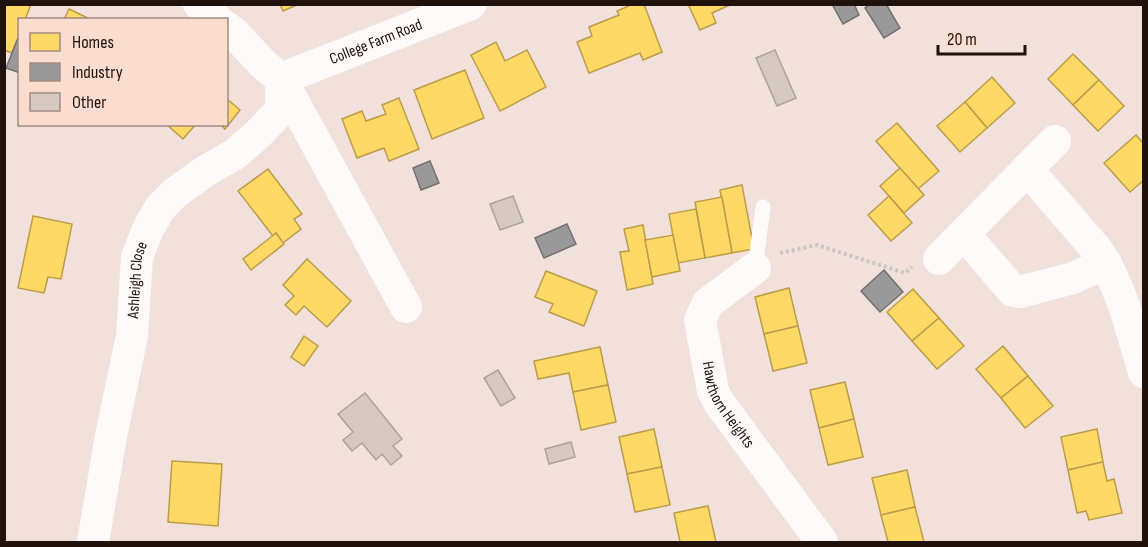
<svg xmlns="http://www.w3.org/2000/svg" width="1148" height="547" viewBox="0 0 1148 547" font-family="'Sofia Sans Condensed',sans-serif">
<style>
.homes{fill:#ffd966;stroke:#bc9d4b;stroke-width:1.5}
.industry{fill:#999;stroke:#74706f;stroke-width:1.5}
.building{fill:#d4c8c0;stroke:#aea29b;stroke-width:1.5}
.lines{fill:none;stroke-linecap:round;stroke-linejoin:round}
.path{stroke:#cbc6c3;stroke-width:4;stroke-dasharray:3 3;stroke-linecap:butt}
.lane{stroke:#fdfaf9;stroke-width:15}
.street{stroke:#fdfaf9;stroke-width:32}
.labels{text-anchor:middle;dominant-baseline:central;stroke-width:6;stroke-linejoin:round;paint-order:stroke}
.street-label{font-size:16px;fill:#1f120d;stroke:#fbddd0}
</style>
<rect width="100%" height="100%" fill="#f1e1da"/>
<g class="homes">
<polygon points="4,4 31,4 25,20 20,20 20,34 12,53 4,50"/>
<polygon points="280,4 299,4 283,11"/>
<polygon points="633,4 644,4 662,52 643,60 640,53 589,73 577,42 592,36 589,27 619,15 617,11"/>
<polygon points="688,4 732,4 712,13 716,23 700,30"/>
<polygon points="69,9 92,20 64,20"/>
<polygon points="496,42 505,61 527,50 546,87 500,111 471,55"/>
<polygon points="1073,54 1099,80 1073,105 1048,79"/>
<polygon points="465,70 484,118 432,139 414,90"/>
<polygon points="992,77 1015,103 987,128 965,102"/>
<polygon points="1099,80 1124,106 1098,131 1073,105"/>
<polygon points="226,98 240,110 225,129 220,124 226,124"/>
<polygon points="399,98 419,149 389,161 384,148 357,158 342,119 362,111 366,121 386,114 382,105"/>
<polygon points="965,102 987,128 960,152 937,126"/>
<polygon points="897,123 939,171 918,189 876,141"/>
<polygon points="166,124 196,124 183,139"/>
<polygon points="1136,135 1144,144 1144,180 1130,192 1104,163"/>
<polygon points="900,168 924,195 904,213 880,186"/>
<polygon points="268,169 302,214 294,219 301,229 283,243 276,233 273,236 238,191"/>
<polygon points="742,185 754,249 732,253 720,190"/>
<polygon points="889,196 912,223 891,241 868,215"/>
<polygon points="722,197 732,253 705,258 695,202"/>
<polygon points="696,209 705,258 678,263 669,214"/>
<polygon points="33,216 72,224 61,279 48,277 44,293 18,288"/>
<polygon points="643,225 653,284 627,290 620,252 629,251 624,229"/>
<polygon points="276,233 284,244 251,270 243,259"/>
<polygon points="673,235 680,271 652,277 645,240"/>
<polygon points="307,259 351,301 327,327 304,306 296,315 285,305 294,296 283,285"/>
<polygon points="546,271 597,291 584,326 549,312 553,304 535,297"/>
<polygon points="789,288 798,326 764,334 755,297"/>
<polygon points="913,289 939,318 912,341 887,312"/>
<polygon points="939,318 964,346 937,369 912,341"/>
<polygon points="798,326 807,363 773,371 764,334"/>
<polygon points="304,336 318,346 304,366 291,357"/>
<polygon points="1003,346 1028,376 1001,398 976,369"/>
<polygon points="600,347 608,385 573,392 569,373 538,379 534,361"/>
<polygon points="1028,376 1053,406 1025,428 1001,398"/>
<polygon points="845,382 854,419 819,428 810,390"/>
<polygon points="608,385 616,422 581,430 573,392"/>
<polygon points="854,419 863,457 828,465 819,428"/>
<polygon points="654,429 662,467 627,474 619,437"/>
<polygon points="1097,429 1103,462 1068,470 1061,437"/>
<polygon points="172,461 222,464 218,526 168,522"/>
<polygon points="1103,462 1107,481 1114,479 1122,513 1089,520 1086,511 1077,513 1068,470"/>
<polygon points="662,467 670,505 635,512 627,474"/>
<polygon points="907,470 915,507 881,515 872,478"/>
<polygon points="708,506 716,542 680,542 674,513"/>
<polygon points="915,507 924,542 888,542 881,515"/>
</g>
<g class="industry">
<polygon points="832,4 854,4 859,15 843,24"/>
<polygon points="870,4 886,4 900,28 884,38 865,8"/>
<polygon points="18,38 20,38 20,73 6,68"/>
<polygon points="430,161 439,183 421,190 413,168"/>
<polygon points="567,224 576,244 544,258 535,238"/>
<polygon points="884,270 903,292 880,312 861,291"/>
</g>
<g class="building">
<polygon points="775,50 796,98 777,106 756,58"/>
<polygon points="513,196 523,222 500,230 490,204"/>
<polygon points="498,370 515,398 501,406 484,378"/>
<polygon points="365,393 402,439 393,446 402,456 391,465 382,454 376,460 362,443 352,451 343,440 353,432 338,414"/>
<polygon points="571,442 575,457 549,464 545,449"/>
</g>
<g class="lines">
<polyline class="path" points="780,253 817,245 905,273 912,267"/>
<polyline class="lane" points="755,268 763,207"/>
<g class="street">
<polyline points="199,4 217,20"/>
<polyline points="226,27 235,34 264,65 281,79 406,307"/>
<path id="s1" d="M281 79 471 4"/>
<path d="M1027 169 1097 250C1122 286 1131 331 1144 372"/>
<polyline points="964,234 1013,291 1020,292 1073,278 1106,263"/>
<polyline points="939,259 1055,141"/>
<path id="s2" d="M755 268 708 303 700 320 713 391 720 404 822 542"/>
<path id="s3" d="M93 542 111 436 132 336 137 257 148 229 160 208 175 193 204 172 235 154 258 134 281 110V79"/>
</g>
</g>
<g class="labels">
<g class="street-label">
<text stroke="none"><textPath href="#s1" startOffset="102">College Farm Road</textPath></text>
<text stroke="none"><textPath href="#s3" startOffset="266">Ashleigh Close</textPath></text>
<text stroke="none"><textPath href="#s2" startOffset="168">Hawthorn Heights</textPath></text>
</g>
</g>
<rect width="1148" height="547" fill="none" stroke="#1f120d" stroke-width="12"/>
<rect x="18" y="18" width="210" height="108" fill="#fbddd0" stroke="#a38c82" stroke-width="1.5"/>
<rect x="30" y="33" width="30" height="18" fill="#ffd966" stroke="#a38c82" stroke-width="1.5"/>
<text x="72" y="48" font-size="18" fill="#1f120d">Homes</text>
<rect x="30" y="63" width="30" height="18" fill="#999999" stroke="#a38c82" stroke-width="1.5"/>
<text x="72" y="78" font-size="18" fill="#1f120d">Industry</text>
<rect x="30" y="93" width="30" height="18" fill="#d4c8c0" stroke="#a38c82" stroke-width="1.5"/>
<text x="72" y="108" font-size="18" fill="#1f120d">Other</text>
<path d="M938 45v9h87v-9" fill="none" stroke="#1f120d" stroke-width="3"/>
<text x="947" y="45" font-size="18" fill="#1f120d" stroke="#fbddd0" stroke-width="4.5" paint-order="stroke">20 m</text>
</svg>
